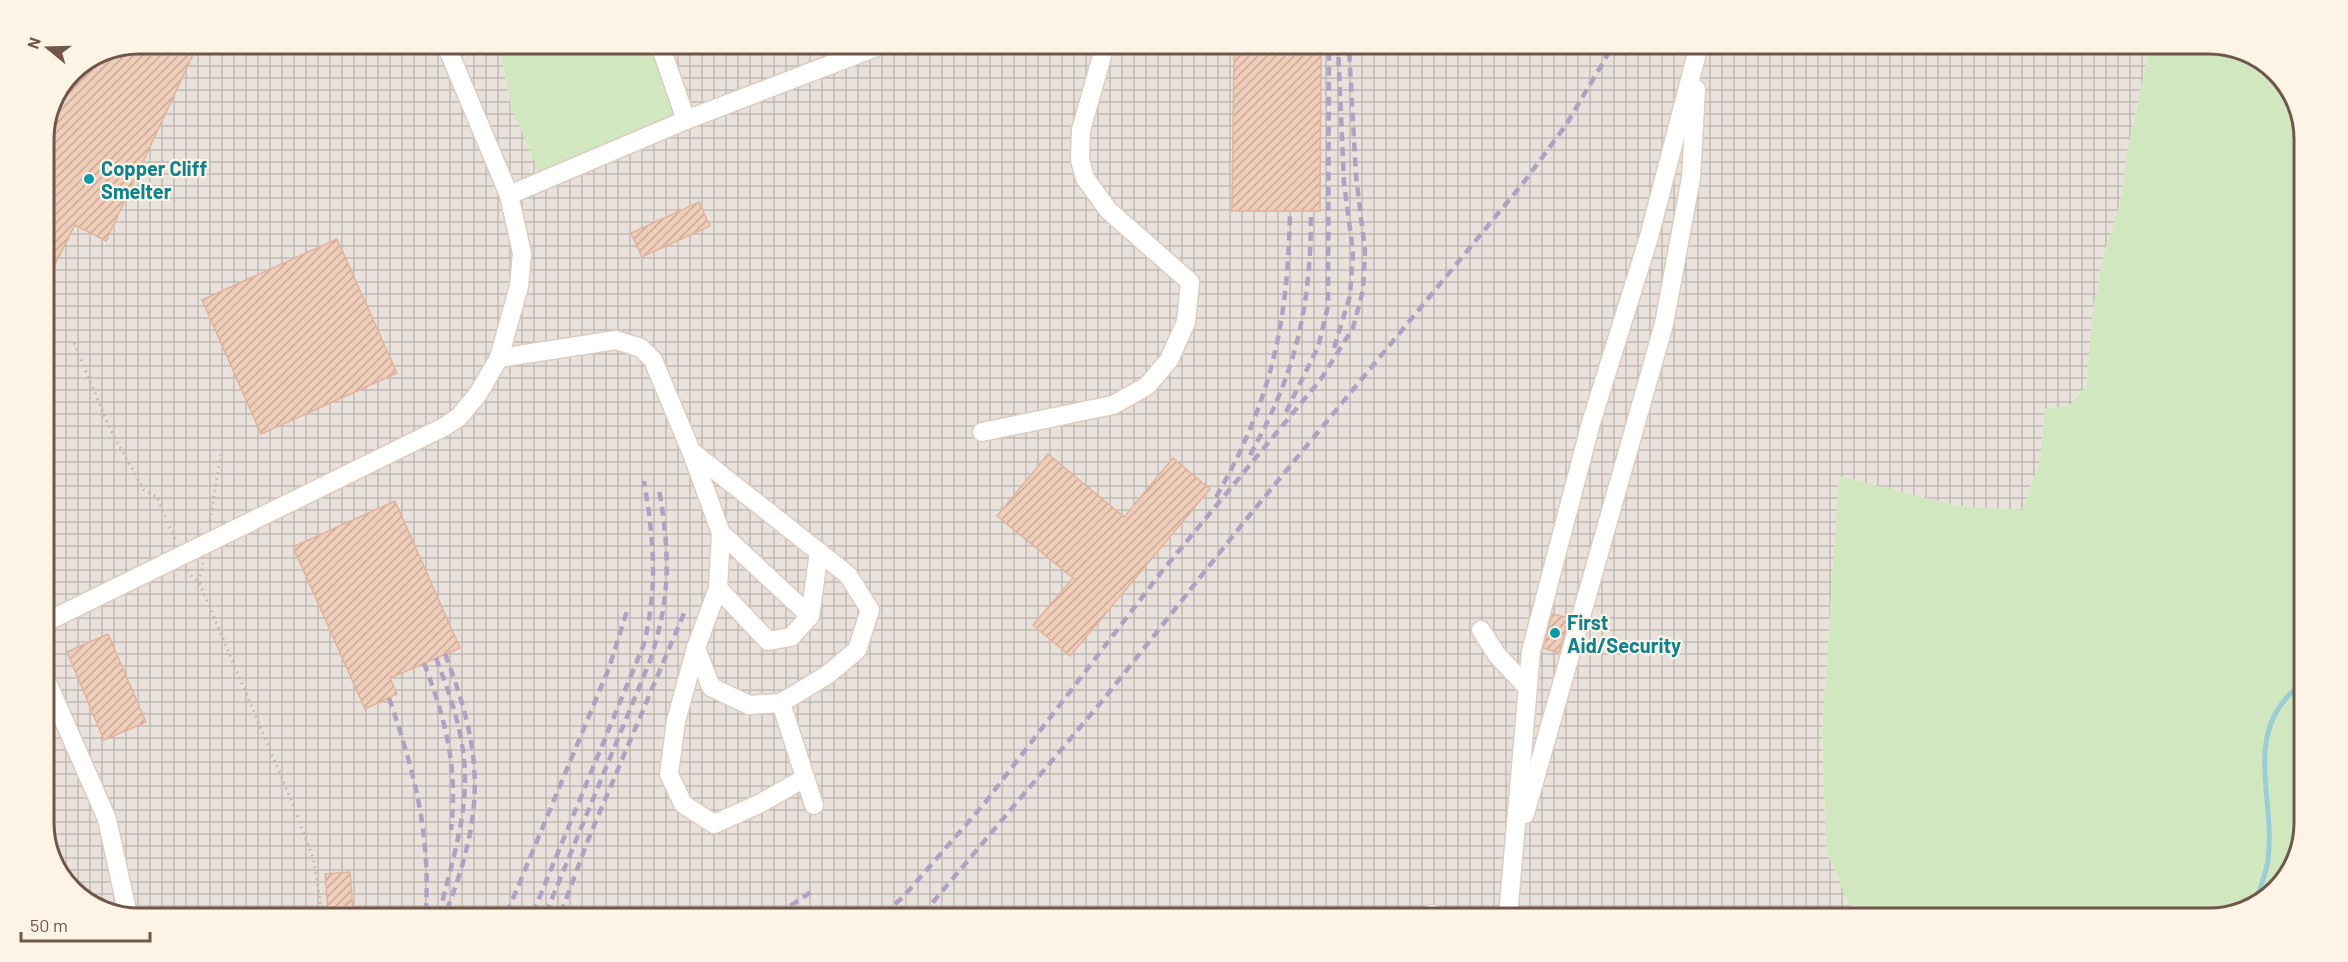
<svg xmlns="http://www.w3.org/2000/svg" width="2348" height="962" viewBox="0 0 2348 962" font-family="Barlow,sans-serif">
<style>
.industrial{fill:url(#industrial-grid)}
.grass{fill:#d1e7c0}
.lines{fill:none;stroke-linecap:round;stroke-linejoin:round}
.stream{stroke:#9dcdd4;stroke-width:5}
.building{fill:url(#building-hatch);stroke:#e1b39a;stroke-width:1.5}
.minor-casing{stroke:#deccbd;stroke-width:21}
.path{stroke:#d3b09d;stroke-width:3;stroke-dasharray:1.5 4.5;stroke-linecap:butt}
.minor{stroke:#fff;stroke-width:18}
.rail{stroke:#b2a0c2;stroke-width:4.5;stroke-dasharray:9 6;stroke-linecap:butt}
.culture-dot{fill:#0f9aa8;stroke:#fef4e6;stroke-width:2}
.labels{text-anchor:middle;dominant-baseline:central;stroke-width:4.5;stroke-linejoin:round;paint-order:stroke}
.culture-label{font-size:20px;font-weight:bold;fill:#0d838f;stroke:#fef4e6;text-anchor:start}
.rim{fill:none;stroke:#705649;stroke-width:3}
</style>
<defs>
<pattern id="industrial-grid" width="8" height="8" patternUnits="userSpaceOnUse" patternTransform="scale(1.5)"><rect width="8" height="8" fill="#e9e2dc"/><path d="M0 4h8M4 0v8" fill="none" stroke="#c1bab4"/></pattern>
<pattern id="building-hatch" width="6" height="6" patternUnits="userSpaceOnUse" patternTransform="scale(1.5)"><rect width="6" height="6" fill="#efcdb9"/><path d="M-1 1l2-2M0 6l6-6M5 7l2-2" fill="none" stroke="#c6a998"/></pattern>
</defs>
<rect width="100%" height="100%" fill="#fbf0e0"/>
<polygon class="industrial" points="139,44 499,45 511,107 659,45 2149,50 2127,153 2120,204 2104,253 2093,309 2086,386 2070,405 2045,409 2040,461 2022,510 1958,506 1839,477 1822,732 1826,850 1855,917 103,911 63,881 44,829 44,133 72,71"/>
<g class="grass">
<polygon points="499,45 659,45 684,119 543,181 511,107"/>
<polygon points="2149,50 2245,51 2285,81 2304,133 2297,859 2262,902 2209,918 1855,917 1826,850 1822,732 1839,476 1958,506 2022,510 2040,461 2045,409 2070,405 2086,386 2093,309 2104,253 2120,204 2127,153"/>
</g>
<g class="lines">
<path class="stream" d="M2254 905C2259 890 2266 876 2268 860 2276 797 2241 732 2299 686"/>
</g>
<g class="building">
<polygon points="139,44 198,44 106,241 75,225 44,286 44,133 72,71"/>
<polygon points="1234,54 1321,54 1320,211 1232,211"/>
<polygon points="699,202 710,226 642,257 631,233"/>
<polygon points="337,239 397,373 261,434 202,300"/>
<polygon points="1048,454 1124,517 1173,458 1210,489 1070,656 1033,625 1073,578 997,516"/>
<polygon points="395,501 460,648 390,678 397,694 365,709 293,547"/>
<polygon points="1552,614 1569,618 1559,653 1543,648"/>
<polygon points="108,634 146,722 104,740 67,652"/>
<polygon points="350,872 353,912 328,912 325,874"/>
</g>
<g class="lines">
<g class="minor-casing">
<g id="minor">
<polyline points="660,45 686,120"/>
<polyline points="509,195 686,120 879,46"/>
<polyline points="499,358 616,340 641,348 653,360 691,451 721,533 718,588 696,648 711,687 749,705 781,703 827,675 857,650 870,610 848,575 691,451"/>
<polyline points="982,432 1113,405 1147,386 1169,360 1186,322 1190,282 1108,210 1085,178 1080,160 1081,130 1102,56 1102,47"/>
<polyline points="721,533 810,616"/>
<polyline points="718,588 768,641 791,637 810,616 819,552"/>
<polyline points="44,623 444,427 459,417 478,394 499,358 519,286 522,253 509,195 446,45"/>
<polyline points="1481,630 1497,655 1527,687"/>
<polyline points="696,648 676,721 669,774 683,804 714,824 759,804 805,778"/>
<polyline points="44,675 107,819 127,911"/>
<polyline points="781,703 814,805"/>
<polyline points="1525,814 1664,324 1691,178 1696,89"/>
<polyline points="1432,914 1433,916"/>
<polyline points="1508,916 1531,651 1591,423 1649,237 1698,49"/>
</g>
</g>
<g class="path">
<polyline points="74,343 110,429 144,490 157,497 175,539"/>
<polyline points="210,521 221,453"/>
<polyline points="188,570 192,577 199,582 292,802 313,858 322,912"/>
<polyline points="199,582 203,563"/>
</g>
<use href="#minor" class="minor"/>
<g class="rail">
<polyline points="1290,47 1290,54"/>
<polyline points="1313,47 1313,54"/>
<polyline points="1334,348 1350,296 1353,252 1344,183 1338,48"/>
<polyline points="1286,412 1318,347 1328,306 1329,48"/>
<path d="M1250 455C1297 371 1311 306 1311 211"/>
<path d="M1216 497C1272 400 1288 322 1290 211"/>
<path d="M445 654C484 754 485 812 446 912"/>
<path d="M436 658C451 697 465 737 465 779 465 823 451 865 441 907"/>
<path d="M424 663C446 721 458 767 451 830"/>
<path d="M389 698C415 774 430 831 426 912"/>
<polyline points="507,913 609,668 628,608"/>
<path d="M533 913 644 644C658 585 654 541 644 481"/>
<path d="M546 913 650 661C671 596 670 555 659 489"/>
<polyline points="561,913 588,840 685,611"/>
<polyline points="778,914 814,890"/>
<polyline points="813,914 823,907"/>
<polyline points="884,914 903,897 984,804 1163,570 1321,379 1353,328 1363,290 1365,251 1356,176 1349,48"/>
<polyline points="923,914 1103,700 1244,522 1524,182 1566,125 1611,49"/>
</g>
</g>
<g class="culture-dot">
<circle cx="89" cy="179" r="6"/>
<circle cx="1555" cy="633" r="6"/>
</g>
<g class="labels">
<g class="culture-label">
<text x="101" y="168">Copper Cliff<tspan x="101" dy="23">Smelter</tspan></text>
<text x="1567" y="622">First<tspan x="1567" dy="23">Aid/Security</tspan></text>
</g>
</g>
<path d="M0 0H2348V962H0ZM139 54H2209A85 85 0 0 1 2294 139V823A85 85 0 0 1 2209 908H139A85 85 0 0 1 54 823V139A85 85 0 0 1 139 54Z" fill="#fef4e6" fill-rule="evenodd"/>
<path class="rim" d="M139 54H2209A85 85 0 0 1 2294 139V823A85 85 0 0 1 2209 908H139A85 85 0 0 1 54 823V139A85 85 0 0 1 139 54Z"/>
<g transform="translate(48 48) rotate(289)" stroke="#fef4e6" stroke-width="4.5" paint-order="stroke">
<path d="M0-4.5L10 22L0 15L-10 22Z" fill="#705649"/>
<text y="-9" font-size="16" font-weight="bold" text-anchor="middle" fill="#705649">N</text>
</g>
<path d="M21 932v9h129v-9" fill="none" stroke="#705649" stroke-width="3"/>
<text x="30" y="932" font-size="18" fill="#705649" stroke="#fef4e6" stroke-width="4.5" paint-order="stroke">50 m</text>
</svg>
